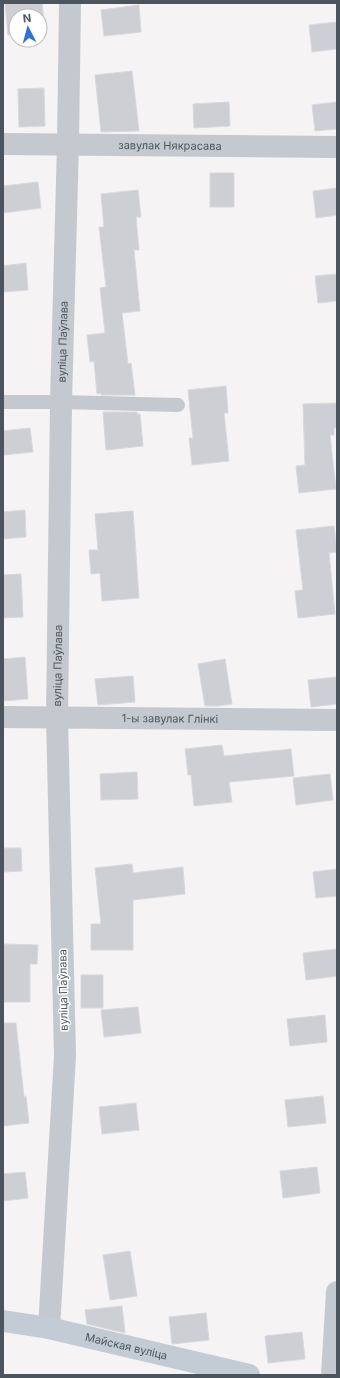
<svg xmlns="http://www.w3.org/2000/svg" width="340" height="1378" viewBox="0 0 340 1378" font-family="Inter,sans-serif">
<style>
.building{fill:#cdcfd4;stroke:#d8d9dd}
.lines{fill:none;stroke-linecap:round;stroke-linejoin:round}
.lane{stroke:#c3c9cf;stroke-width:14}
.street{stroke:#c3c9cf;stroke-width:22}
.secondary{stroke:#c3cbd4;stroke-width:22}
.labels{text-anchor:middle;dominant-baseline:central;stroke-width:3;stroke-linejoin:round;paint-order:stroke}
.street-label{font-size:11px;fill:#4c555e;stroke:#fff}
</style>
<rect width="100%" height="100%" fill="#f5f3f3"/>
<g class="building">
<polygon points="5,3 42,3 45,31 40,32 40,16 16,16 16,34 8,35"/>
<polygon points="139,5 141,32 104,36 101,10"/>
<polygon points="337,22 337,49 312,52 309,25"/>
<polygon points="132,71 139,131 101,132 95,75"/>
<polygon points="44,88 45,126 19,127 18,89"/>
<polygon points="229,102 230,126 194,128 193,104"/>
<polygon points="337,102 337,129 315,131 312,105"/>
<rect x="210" y="173" width="24" height="34"/>
<polygon points="38,182 41,208 3,213 3,186"/>
<polygon points="337,188 337,215 316,218 313,191"/>
<polygon points="138,190 141,217 136,217 139,250 134,250 140,311 122,313 128,364 131,363 135,395 101,395 101,393 97,394 94,361 90,362 87,335 105,333 100,288 106,287 99,227 104,227 101,194"/>
<polygon points="26,263 28,290 3,292 3,266"/>
<polygon points="337,274 337,301 318,303 315,276"/>
<polygon points="226,386 228,413 224,413 229,461 192,465 189,438 193,438 188,390"/>
<polygon points="337,403 337,428 334,428 334,435 330,435 336,489 299,493 296,466 305,465 303,404"/>
<polygon points="103,412 137,412 137,414 140,414 143,446 106,450"/>
<polygon points="30,428 33,452 3,455 3,431"/>
<polygon points="25,510 26,537 3,539 3,512"/>
<polygon points="133,511 139,598 102,601 100,573 91,574 89,550 98,550 95,514"/>
<polygon points="334,526 337,552 329,553 335,614 298,618 295,591 303,590 296,530"/>
<polygon points="21,574 23,617 3,618 3,575"/>
<polygon points="25,657 28,699 3,701 3,659"/>
<polygon points="225,659 232,704 218,706 205,706 198,664"/>
<polygon points="133,676 135,702 98,705 95,679"/>
<polygon points="337,677 337,704 311,707 308,680"/>
<polygon points="222,745 224,756 291,749 294,776 229,782 232,802 194,806 191,775 188,775 185,749"/>
<polygon points="137,772 138,799 101,800 100,774"/>
<polygon points="330,774 333,800 296,805 293,778"/>
<polygon points="3,848 21,848 22,871 3,872"/>
<polygon points="132,864 133,873 183,867 185,894 133,900 133,950 91,950 91,924 101,924 95,868"/>
<polygon points="337,869 337,896 316,898 313,872"/>
<polygon points="3,944 38,945 37,964 30,964 30,1002 3,1002"/>
<polygon points="337,949 337,976 306,980 303,953"/>
<rect x="81" y="975" width="22" height="33"/>
<polygon points="138,1007 141,1033 104,1037 101,1010"/>
<polygon points="325,1015 327,1042 290,1046 287,1019"/>
<polygon points="3,1023 16,1023 24,1097 26,1096 29,1123 3,1126"/>
<polygon points="323,1096 326,1123 288,1127 285,1100"/>
<polygon points="136,1103 139,1130 102,1134 99,1107"/>
<polygon points="317,1167 320,1193 283,1198 280,1171"/>
<polygon points="25,1172 28,1198 3,1201 3,1174"/>
<polygon points="130,1251 137,1296 110,1300 103,1255"/>
<polygon points="122,1306 125,1333 87,1324 85,1310"/>
<polygon points="206,1313 209,1340 172,1344 169,1317"/>
<polygon points="302,1332 305,1359 268,1363 265,1336"/>
</g>
<g class="lines">
<polyline class="lane" points="3,402 61,402 178,405"/>
<g class="street">
<path id="s1" d="M3 144 337 147"/>
<path id="s2" d="M3 717 337 720"/>
<path id="s3" d="M49 1328 65 1056 57 717 61 402 68 144 70 3"/>
<polyline points="332,1375 337,1292"/>
</g>
<path class="secondary" id="s4" d="M3 1321 49 1328 249 1375"/>
</g>
<g class="labels">
<g class="street-label">
<text stroke="none"><textPath href="#s1" startOffset="167">завулак Някрасава</textPath></text>
<text stroke="none"><textPath href="#s3" startOffset="987">вуліца Паўлава</textPath></text>
<text stroke="none"><textPath href="#s3" startOffset="663">вуліца Паўлава</textPath></text>
<text stroke="none"><textPath href="#s2" startOffset="167">1-ы завулак Глінкі</textPath></text>
<text transform="translate(63 990) rotate(-91)">вуліца Паўлава</text>
<text stroke="none"><textPath href="#s4" startOffset="126">Майская вуліца</textPath></text>
</g>
</g>
<rect width="340" height="1378" fill="none" stroke="#4c555e" stroke-width="8"/>
<g transform="translate(28 28) rotate(354)"><circle r="19" fill="#ffffff" stroke="#b7bbbf"/>
<path d="M0-3L7 15L0 10L-7 15Z" fill="#3071d2"/>
<text y="-6" font-size="11" font-weight="bold" text-anchor="middle" fill="#4c555e">N</text>
</g>
</svg>
